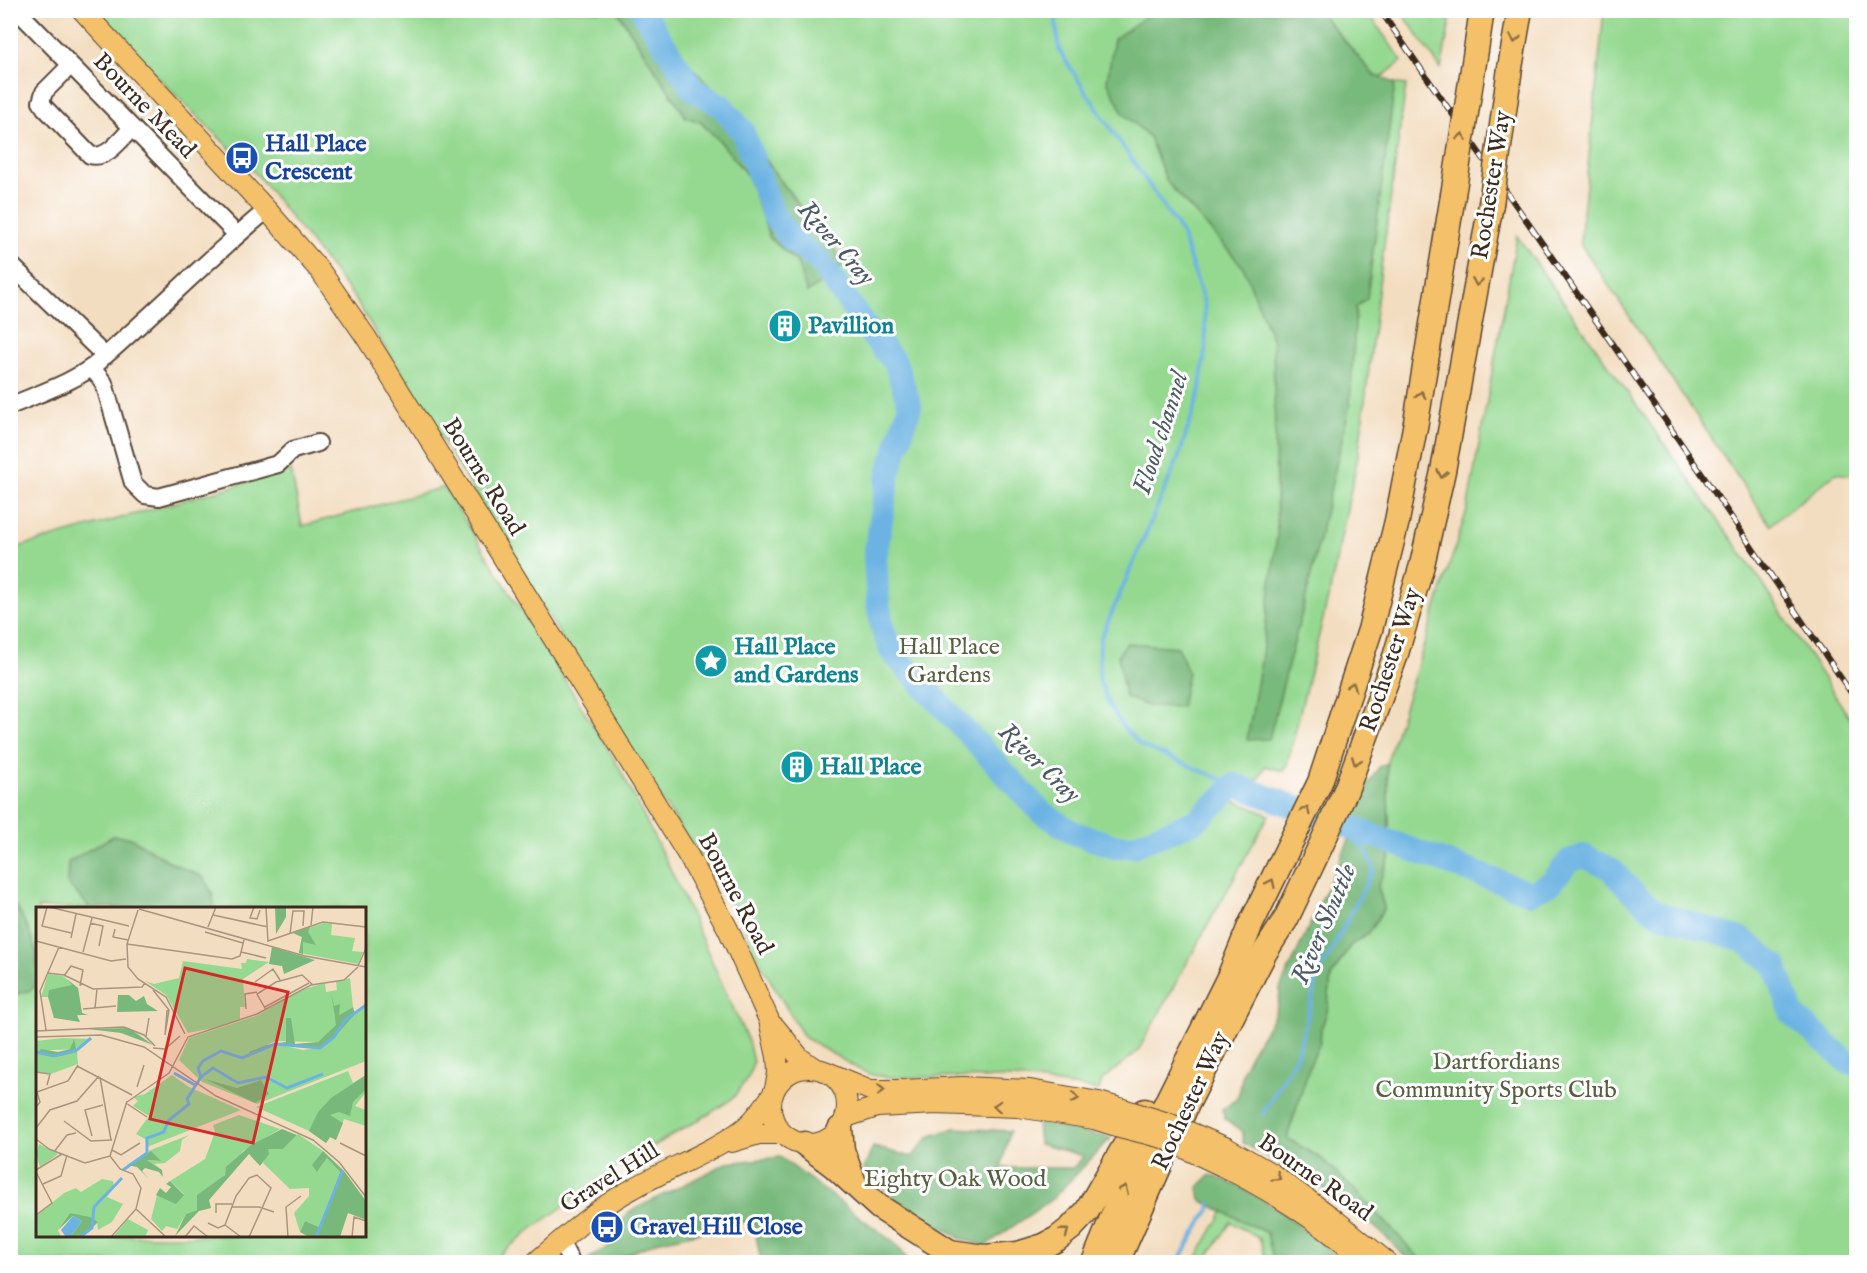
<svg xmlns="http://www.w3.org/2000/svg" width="1867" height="1273" viewBox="0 0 1867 1273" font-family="'IM FELL English',serif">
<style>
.green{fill:#95d991;stroke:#688258;stroke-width:1.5;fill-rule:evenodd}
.forest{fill:#78b97b;stroke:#5a724c;stroke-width:1.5}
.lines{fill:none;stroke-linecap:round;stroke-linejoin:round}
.stream{stroke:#6cb3e3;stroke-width:4}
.river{stroke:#6cb3e3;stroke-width:24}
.minor-casing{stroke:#574536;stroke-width:20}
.major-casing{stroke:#574536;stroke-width:22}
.highway-casing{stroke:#574536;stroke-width:27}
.minor{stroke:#fff;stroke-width:16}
.major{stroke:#f4c16b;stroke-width:20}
.highway{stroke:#f4c16b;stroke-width:24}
.rail-casing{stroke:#3b2a1e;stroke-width:6}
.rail{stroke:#fff;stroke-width:4;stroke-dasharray:11;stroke-linecap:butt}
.major-bridge-casing{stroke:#574536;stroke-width:22;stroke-linecap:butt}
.highway-bridge-casing{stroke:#574536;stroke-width:27;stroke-linecap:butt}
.major-bridge{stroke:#f4c16b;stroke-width:20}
.highway-bridge{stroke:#f4c16b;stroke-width:24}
.oneway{stroke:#8e6e41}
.labels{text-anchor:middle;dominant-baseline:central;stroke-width:6;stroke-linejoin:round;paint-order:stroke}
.street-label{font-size:24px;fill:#3b2a1e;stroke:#fff}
.transit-label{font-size:24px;font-weight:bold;fill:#164399;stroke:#fff;text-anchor:start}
.culture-label{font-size:24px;font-weight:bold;fill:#0d838f;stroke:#fff;text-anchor:start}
.park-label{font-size:24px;fill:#565f40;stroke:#fff}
.water-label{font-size:26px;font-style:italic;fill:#4c5a63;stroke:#fff}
.inset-river{fill:none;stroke:#6cb3e3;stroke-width:3}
.inset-road{fill:none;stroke:#a9957f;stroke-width:1.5}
.view{fill:#d62828;fill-opacity:0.15;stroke:#d62828;stroke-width:3}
.inset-edge{fill:none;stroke:#3b2a1e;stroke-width:3}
</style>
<rect width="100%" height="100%" fill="#fff"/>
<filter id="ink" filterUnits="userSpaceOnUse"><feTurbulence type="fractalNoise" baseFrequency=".0167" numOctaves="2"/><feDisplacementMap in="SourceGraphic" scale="12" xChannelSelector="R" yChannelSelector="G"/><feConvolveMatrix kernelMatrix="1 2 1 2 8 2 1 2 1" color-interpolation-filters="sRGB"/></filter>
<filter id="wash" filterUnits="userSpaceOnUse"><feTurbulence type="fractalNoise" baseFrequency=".008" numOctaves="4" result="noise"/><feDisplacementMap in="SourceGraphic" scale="24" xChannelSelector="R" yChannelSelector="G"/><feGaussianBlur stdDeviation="1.35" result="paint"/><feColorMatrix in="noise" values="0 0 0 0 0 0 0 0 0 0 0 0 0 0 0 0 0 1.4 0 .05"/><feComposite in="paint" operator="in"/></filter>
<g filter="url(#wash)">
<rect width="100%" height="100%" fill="#f3ddc0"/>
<g class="green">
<polygon points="94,11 617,11 686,117 700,122 719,140 747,175 770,238 797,262 843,259 820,233 772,169 728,104 683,58 653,11 1314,11 1375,81 1406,85 1381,268 1359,451 1331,586 1286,769 1284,768 1283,771 1265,766 1259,778 1232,800 1269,815 1138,1051 1102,1080 1099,1090 1016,1078 886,1077 872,1075 858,1069 804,1037 756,956 739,915 635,760 460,468 353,296 258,176 128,48"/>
<polygon points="1319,11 1367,11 1402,61 1378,80"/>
<polygon points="1401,11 1452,11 1441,69"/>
<polygon points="1604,11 1856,11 1856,476 1836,473 1770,525 1580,243"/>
<polygon points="1517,236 1759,578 1856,728 1856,1262 1418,1262 1287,1138 1310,1065 1320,1042 1321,1029 1327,1012 1331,977 1350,946 1369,932 1384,908 1378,886 1390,856 1387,761 1467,510"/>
<path d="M291 470 302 526 444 487 619 767 673 875 748 1041 753 1062 749 1076 733 1098 709 1114 629 1160 529 1231 502 1253 493 1262H11V549ZM38 908H364V1236H38Z"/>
<polygon points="1224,1210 1267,1233 1274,1262 1266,1262 1260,1239 1231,1222 1204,1262 1194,1262"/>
</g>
<g class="forest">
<polygon points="617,11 653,11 683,58 728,104 772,169 820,233 843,260 842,267 807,293 797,262 770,238 747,175 719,140 700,122 686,117"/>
<polygon points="1319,11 1374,75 1395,83 1367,298 1356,307 1350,404 1307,593 1269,739 1247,740 1261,662 1277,535 1273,341 1243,267 1167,182 1149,137 1123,113 1107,81 1114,39 1154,11"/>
<polygon points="1127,643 1178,647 1188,672 1181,707 1148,706 1125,697 1118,655"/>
<path d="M1387 763 1390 856 1378 886 1384 908 1369 932 1350 946 1331 977 1327 1012 1321 1029 1320 1042 1310 1065 1287 1138 1322 1159 1361 1196 1423 1262H1410C1401 1253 1393 1243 1384 1235 1342 1197 1292 1170 1243 1143V1132L1225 1119 1222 1109C1228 1106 1234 1102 1237 1097 1243 1088 1240 1075 1245 1065 1256 1038 1280 1020 1280 989L1355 827 1351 819 1353 804 1362 794 1379 767Z"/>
<polygon points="113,836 129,837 172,863 203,877 213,895 214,908 90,908 67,883 68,862"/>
<polygon points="11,906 16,906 29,930 37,954 38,984 29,991 11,995"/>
<polygon points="1037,1123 1111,1138 1052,1199 985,1246 961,1239 896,1200 864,1169 873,1147 912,1157 929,1137 954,1128 1010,1131 1001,1168 1073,1168 1084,1156 1039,1144"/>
<polygon points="780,1157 897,1245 909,1262 761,1262 753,1220 656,1242 610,1262 590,1262 588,1259 611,1246 627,1213 727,1163"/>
<path d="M1210 1175C1260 1191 1304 1229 1343 1262H1274L1267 1233 1200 1200 1198 1187Z"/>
</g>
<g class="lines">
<g class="stream">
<polyline points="1057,10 1056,24 1059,50 1084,89 1181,232 1204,302 1206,345 1199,394 1178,459 1100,640 1099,679 1110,707 1123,727 1142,746 1235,785"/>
<polyline points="1263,1114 1297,1055 1319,974 1374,869 1366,850 1339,824"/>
<polyline points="1178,1262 1203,1219 1209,1211 1211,1204"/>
</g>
<polyline class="river" points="642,10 693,89 722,106 743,132 774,216 791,239 819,261 874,338 895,362 910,406 889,472 875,557 878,604 883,630 891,651 1041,812 1074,833 1114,846 1133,846 1196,821 1235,785 1530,893 1551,883 1569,861 1584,856 1611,869 1631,891 1657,913 1743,940 1775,965 1792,1014 1847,1062 1856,1064"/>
</g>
</g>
<g filter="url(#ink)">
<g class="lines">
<g class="minor-casing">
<g id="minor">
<polyline points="17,10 237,235"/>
<path d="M70 66 44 92 41 102 45 108 90 155C107 160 121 139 132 128"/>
<path d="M10 264 105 356C160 308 211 256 267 210"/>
<polyline points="92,368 104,383 133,483 145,495 159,497 278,464 293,450 318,443"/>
<path d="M10 406C40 393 75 382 100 361"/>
<polyline points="560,1241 571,1262"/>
</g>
</g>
<g class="major-casing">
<g id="major">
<polyline points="82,10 267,210 321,272 366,337 689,857 728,929 769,1020 777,1057 778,1073 775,1089"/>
<polyline points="775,1027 800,1058 814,1068"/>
<circle cx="809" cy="1106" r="38"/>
<polyline points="827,1072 870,1090 902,1090 963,1087 1030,1090 1099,1102 1120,1108"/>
<polyline points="846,1117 877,1107 936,1104 1018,1107 1094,1119 1116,1126"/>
<polyline points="732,1142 759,1134 782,1134"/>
<polyline points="1227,1148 1271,1173 1333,1218 1387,1262"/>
<path d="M1222 1166C1273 1192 1323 1222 1364 1262"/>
<path d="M536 1262C566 1236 598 1207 634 1188 669 1168 712 1152 743 1129 755 1120 764 1106 773 1094"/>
</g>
</g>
<g class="highway-casing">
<g id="highway">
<polyline points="1476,50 1482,10"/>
<polyline points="1510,68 1520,10"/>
<polyline points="840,1129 842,1150 854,1183"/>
<polyline points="805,1144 834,1166 879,1207 964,1261"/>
<polyline points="950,1252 985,1257 1018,1254 1044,1246 1057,1239 1071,1228 1087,1211 1145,1111"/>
<polyline points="1094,1262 1125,1186 1230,975 1250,926 1320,782 1370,630 1397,521 1416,422 1453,195"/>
<polyline points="1117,1262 1187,1104 1265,952 1286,919 1322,843 1346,790 1395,657 1422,565 1443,471 1491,204"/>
</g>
</g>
<use href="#minor" class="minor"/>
<use href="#major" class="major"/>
<use href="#highway" class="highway"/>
<g class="rail-casing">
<polyline id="rail" points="1380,10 1663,417 1856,700"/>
</g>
<use href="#rail" class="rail"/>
<g class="major-bridge-casing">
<g id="major-bridge">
<polyline points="1120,1108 1168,1123 1227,1148"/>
<polyline points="1116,1126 1163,1138 1222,1166"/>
</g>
</g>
<g class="highway-bridge-casing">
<g id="highway-bridge">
<polyline points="1453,195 1476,50"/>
<polyline points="1491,204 1510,68"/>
</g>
</g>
<use href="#major-bridge" class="major-bridge"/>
<use href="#highway-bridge" class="highway-bridge"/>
</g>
<defs><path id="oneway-chevron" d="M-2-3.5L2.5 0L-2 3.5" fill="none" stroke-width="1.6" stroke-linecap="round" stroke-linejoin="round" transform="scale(1.5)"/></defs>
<g class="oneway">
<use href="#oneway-chevron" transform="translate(1515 39) rotate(99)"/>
<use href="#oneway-chevron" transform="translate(1462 137) rotate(-81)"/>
<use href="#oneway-chevron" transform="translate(1477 282) rotate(100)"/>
<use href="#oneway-chevron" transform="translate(1421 395) rotate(-81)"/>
<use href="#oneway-chevron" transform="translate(1442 474) rotate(102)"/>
<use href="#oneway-chevron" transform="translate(1352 686) rotate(-72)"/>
<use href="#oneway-chevron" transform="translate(1356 761) rotate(110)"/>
<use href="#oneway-chevron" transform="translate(1306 810) rotate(-64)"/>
<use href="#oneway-chevron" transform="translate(1271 883) rotate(-65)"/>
<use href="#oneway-chevron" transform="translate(881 1090) rotate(1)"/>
<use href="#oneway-chevron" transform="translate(1075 1098) rotate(11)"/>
<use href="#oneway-chevron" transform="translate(997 1106) rotate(-178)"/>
<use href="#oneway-chevron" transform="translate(1277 1177) rotate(35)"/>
<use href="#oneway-chevron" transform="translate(1124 1189) rotate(-66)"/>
<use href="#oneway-chevron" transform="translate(1065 1232) rotate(-39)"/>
</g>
</g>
<defs>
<g id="bus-disc" transform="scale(1.725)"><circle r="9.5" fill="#1a4fb4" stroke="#fff"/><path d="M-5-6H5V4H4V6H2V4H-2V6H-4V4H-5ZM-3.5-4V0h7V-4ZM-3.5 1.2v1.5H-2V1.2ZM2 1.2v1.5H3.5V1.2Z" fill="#fff"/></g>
<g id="building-disc" transform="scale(1.725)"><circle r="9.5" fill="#0f9aa8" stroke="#fff"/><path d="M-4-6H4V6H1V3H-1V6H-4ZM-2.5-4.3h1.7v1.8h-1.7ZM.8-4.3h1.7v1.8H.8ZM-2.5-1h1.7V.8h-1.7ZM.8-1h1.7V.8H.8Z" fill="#fff"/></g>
<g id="sight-disc" transform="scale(1.725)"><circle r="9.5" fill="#0f9aa8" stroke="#fff"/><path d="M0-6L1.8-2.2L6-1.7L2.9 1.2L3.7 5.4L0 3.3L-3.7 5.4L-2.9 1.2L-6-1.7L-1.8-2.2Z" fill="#fff"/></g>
</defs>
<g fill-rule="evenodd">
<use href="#bus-disc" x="242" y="158"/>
<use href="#building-disc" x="785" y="326"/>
<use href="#sight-disc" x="711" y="661"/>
<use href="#building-disc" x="797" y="767"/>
<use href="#bus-disc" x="607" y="1227"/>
</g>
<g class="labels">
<g class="street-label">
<text transform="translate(144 106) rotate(46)">Bourne Mead</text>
<text transform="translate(1492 185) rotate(-81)">Rochester Way</text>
<text transform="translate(483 477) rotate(58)">Bourne Road</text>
<text transform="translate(1391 660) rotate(-72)">Rochester Way</text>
<text transform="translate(735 894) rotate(62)">Bourne Road</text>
<text transform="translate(1191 1101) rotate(-65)">Rochester Way</text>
<text transform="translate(610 1178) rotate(-32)">Gravel Hill</text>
<text transform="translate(1315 1178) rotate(35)">Bourne Road</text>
</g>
<g class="transit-label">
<text x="265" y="144">Hall Place<tspan x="265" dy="28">Crescent</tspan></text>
<text x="630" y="1227">Gravel Hill Close</text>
</g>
<g class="culture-label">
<text x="808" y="326">Pavillion</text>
<text x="734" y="647">Hall Place<tspan x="734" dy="28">and Gardens</tspan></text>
<text x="820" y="767">Hall Place</text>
</g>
<g class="park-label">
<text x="949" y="647">Hall Place<tspan x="949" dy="28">Gardens</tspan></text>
<text x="1496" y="1062">Dartfordians<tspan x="1496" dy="28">Community Sports Club</tspan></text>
<text x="955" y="1179">Eighty Oak Wood</text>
</g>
<g class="water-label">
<text transform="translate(836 243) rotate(49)">River Cray</text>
<text transform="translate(1161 433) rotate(-72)">Flood channel</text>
<text transform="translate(1039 763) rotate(44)">River Cray</text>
<text transform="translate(1324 924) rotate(-67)">River Shuttle</text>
</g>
</g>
<g transform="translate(36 907)">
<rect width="330" height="330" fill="#f3ddc0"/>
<path d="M288 16 296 17 295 28 319 31 316 44 327 45 322 57 263 46 266 30 257 26ZM211 52 233 55 207 72 209 100H204V112L178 121 152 126 130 88 109 74 118 77 143 71 147 54 206 62 205 56H210ZM12 67 27 69 42 81 46 108 18 111 12 90H5ZM314 71 317 100 303 108V99L298 106 301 118 282 135 240 134 219 143 215 148 241 137 267 143 285 140 310 113 330 100V154L221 197 166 175 143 153 153 131 222 108 265 83 289 76 290 85 301 83 300 75ZM26 131 56 132 42 143 36 134 38 142 0 144V134ZM41 144 42 157 15 167 0 165V147L21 150ZM312 164 317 176 330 168V185L319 199 330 203V219L308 212 300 233 294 230 290 236 273 224 220 200ZM136 168 153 180 205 203 111 240 109 232 100 227 113 209 97 199 102 194 97 190 109 187ZM203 208 244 222 207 244 161 303 150 307 141 322 130 319 126 324 115 312 121 288 148 287 134 274 169 252 179 225 177 218ZM262 227 287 244 281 265 291 251 304 265 283 320 269 314 264 325 258 306 273 289V281L254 282 227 256 232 241 247 242ZM153 228 146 233 144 244 129 256 118 257 126 263 111 253 124 254 112 244ZM3 237 22 247 4 260 0 247ZM66 272 77 274 78 280 71 290 87 297 76 315 62 323 61 315 34 306 22 323 25 330H0V309L28 286 40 281 45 285ZM92 312 112 323 109 330H77Z" fill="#95d991"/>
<path d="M253 0 250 1V10L240 27 239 0ZM274 19 272 25 280 38 267 35V47L263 46 266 30 257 26ZM236 40 279 53 248 67 246 59 233 57ZM32 73 42 81 46 106 52 108H41L44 115 18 111 12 89 13 83 36 78ZM295 85 298 99 304 97 303 108 317 100 319 107 297 132 283 142 241 137 215 148 213 145 230 138 250 135V111H255L259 137 282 135 300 118ZM82 88H93L100 94 108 89 111 97 122 104 81 105ZM93 121 117 138 85 126 52 122ZM38 132 41 145 21 150 0 147 5 142 22 145 34 142ZM330 168V182L317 195 314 209 303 205 294 208 307 216 300 233 294 230 290 236 273 224 282 205 295 191ZM169 172 201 181 225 173 233 187 219 196ZM246 222 261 228 247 242H232L233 247 224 259 213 247 173 293 175 301 163 304 139 329 150 307 161 303V288L189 268 190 260 215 238ZM115 244 125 254 111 253 126 263 127 270 123 265 109 261 106 264 112 271 101 260 91 258ZM287 244 308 264 330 294V313L312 306 304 330H273L264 325 269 314 283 320 304 265 291 251 281 265 276 258ZM134 274 148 288 140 297 120 288 124 281 130 286 135 280 130 277ZM34 306 54 310 62 315 47 330H34L46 314 37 309 22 323Z" fill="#78b97b"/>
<path d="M37 309 46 314 34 330H30L25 323Z" fill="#6cb3e3"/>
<path class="inset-river" d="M0 145 18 149 41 143 55 131M138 166 159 178M165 170 177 161 202 176 230 170 251 181 287 167M87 263 111 246V231L128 225 132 214 153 197 151 192 165 170 162 161 167 154 185 144 206 151 239 137 284 141 298 130 308 114 330 98M44 330 56 321 58 300 86 271M280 330 307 263"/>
<path class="inset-road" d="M11 0 6 19 35 26M13 0 93 19M218 0 214 11 221 12 224 3M230 0 232 35M103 2 269 49 330 60M102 3 91 37 92 60 102 72 130 90 149 127M177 8 232 20M54 16 67 19 63 39M275 18 277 0M172 20 180 0M79 22 77 30 92 33M169 25 207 36M254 27 257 4H268L267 19M35 31 40 7M0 34 75 54 90 52M232 34 287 15 330 20M91 37 196 52 204 49 208 33M47 45 56 11M205 45 230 51M322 59 330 41M11 66 28 68 57 82 106 80 109 76M28 69 35 59 47 63 44 79M219 75 237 62 244 73M117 83 133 103 129 128 131 104 133 103M229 100 273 76M59 101 61 82M47 102 80 99M210 102 209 87 221 85M230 103 221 87 240 75 266 68 277 78M10 123 4 84 23 40M0 124 88 120 108 128 119 139M110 129 113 111M0 130 65 128 108 140 180 189 277 233 303 255 330 290M117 141 129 142 144 129M41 159 96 188M0 165 14 167 11 178M64 170 75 233M101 180 108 158M91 195 133 166 152 130 221 107 275 78 308 73 322 60M90 196 111 210M0 200 4 195 1 185 32 174 42 158M28 214 55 234 76 233M0 221 14 203 41 194 63 169M56 229 49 203 67 198M0 232 13 242 49 256 74 249M304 236 330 249M76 243 85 248 104 236M18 245 31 228 40 226M74 249 84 262 97 267 105 281 100 302 75 330M74 249 91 194M0 263 26 247M0 265 16 296 0 308M7 277 25 269 31 248M196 300H223L238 305M100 302 130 330M180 306V297H196M172 316 182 321 189 318M189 318 200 289 213 271 221 268 235 281 213 330M189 318 205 330M149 330 158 319 172 330M252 330 250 300 265 289M316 330 318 310 330 314"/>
<path class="view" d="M149 61 252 85 217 236 114 212Z"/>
<rect width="330" height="330" class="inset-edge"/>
</g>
<rect width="1867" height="1273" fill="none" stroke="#fff" stroke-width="36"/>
</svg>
